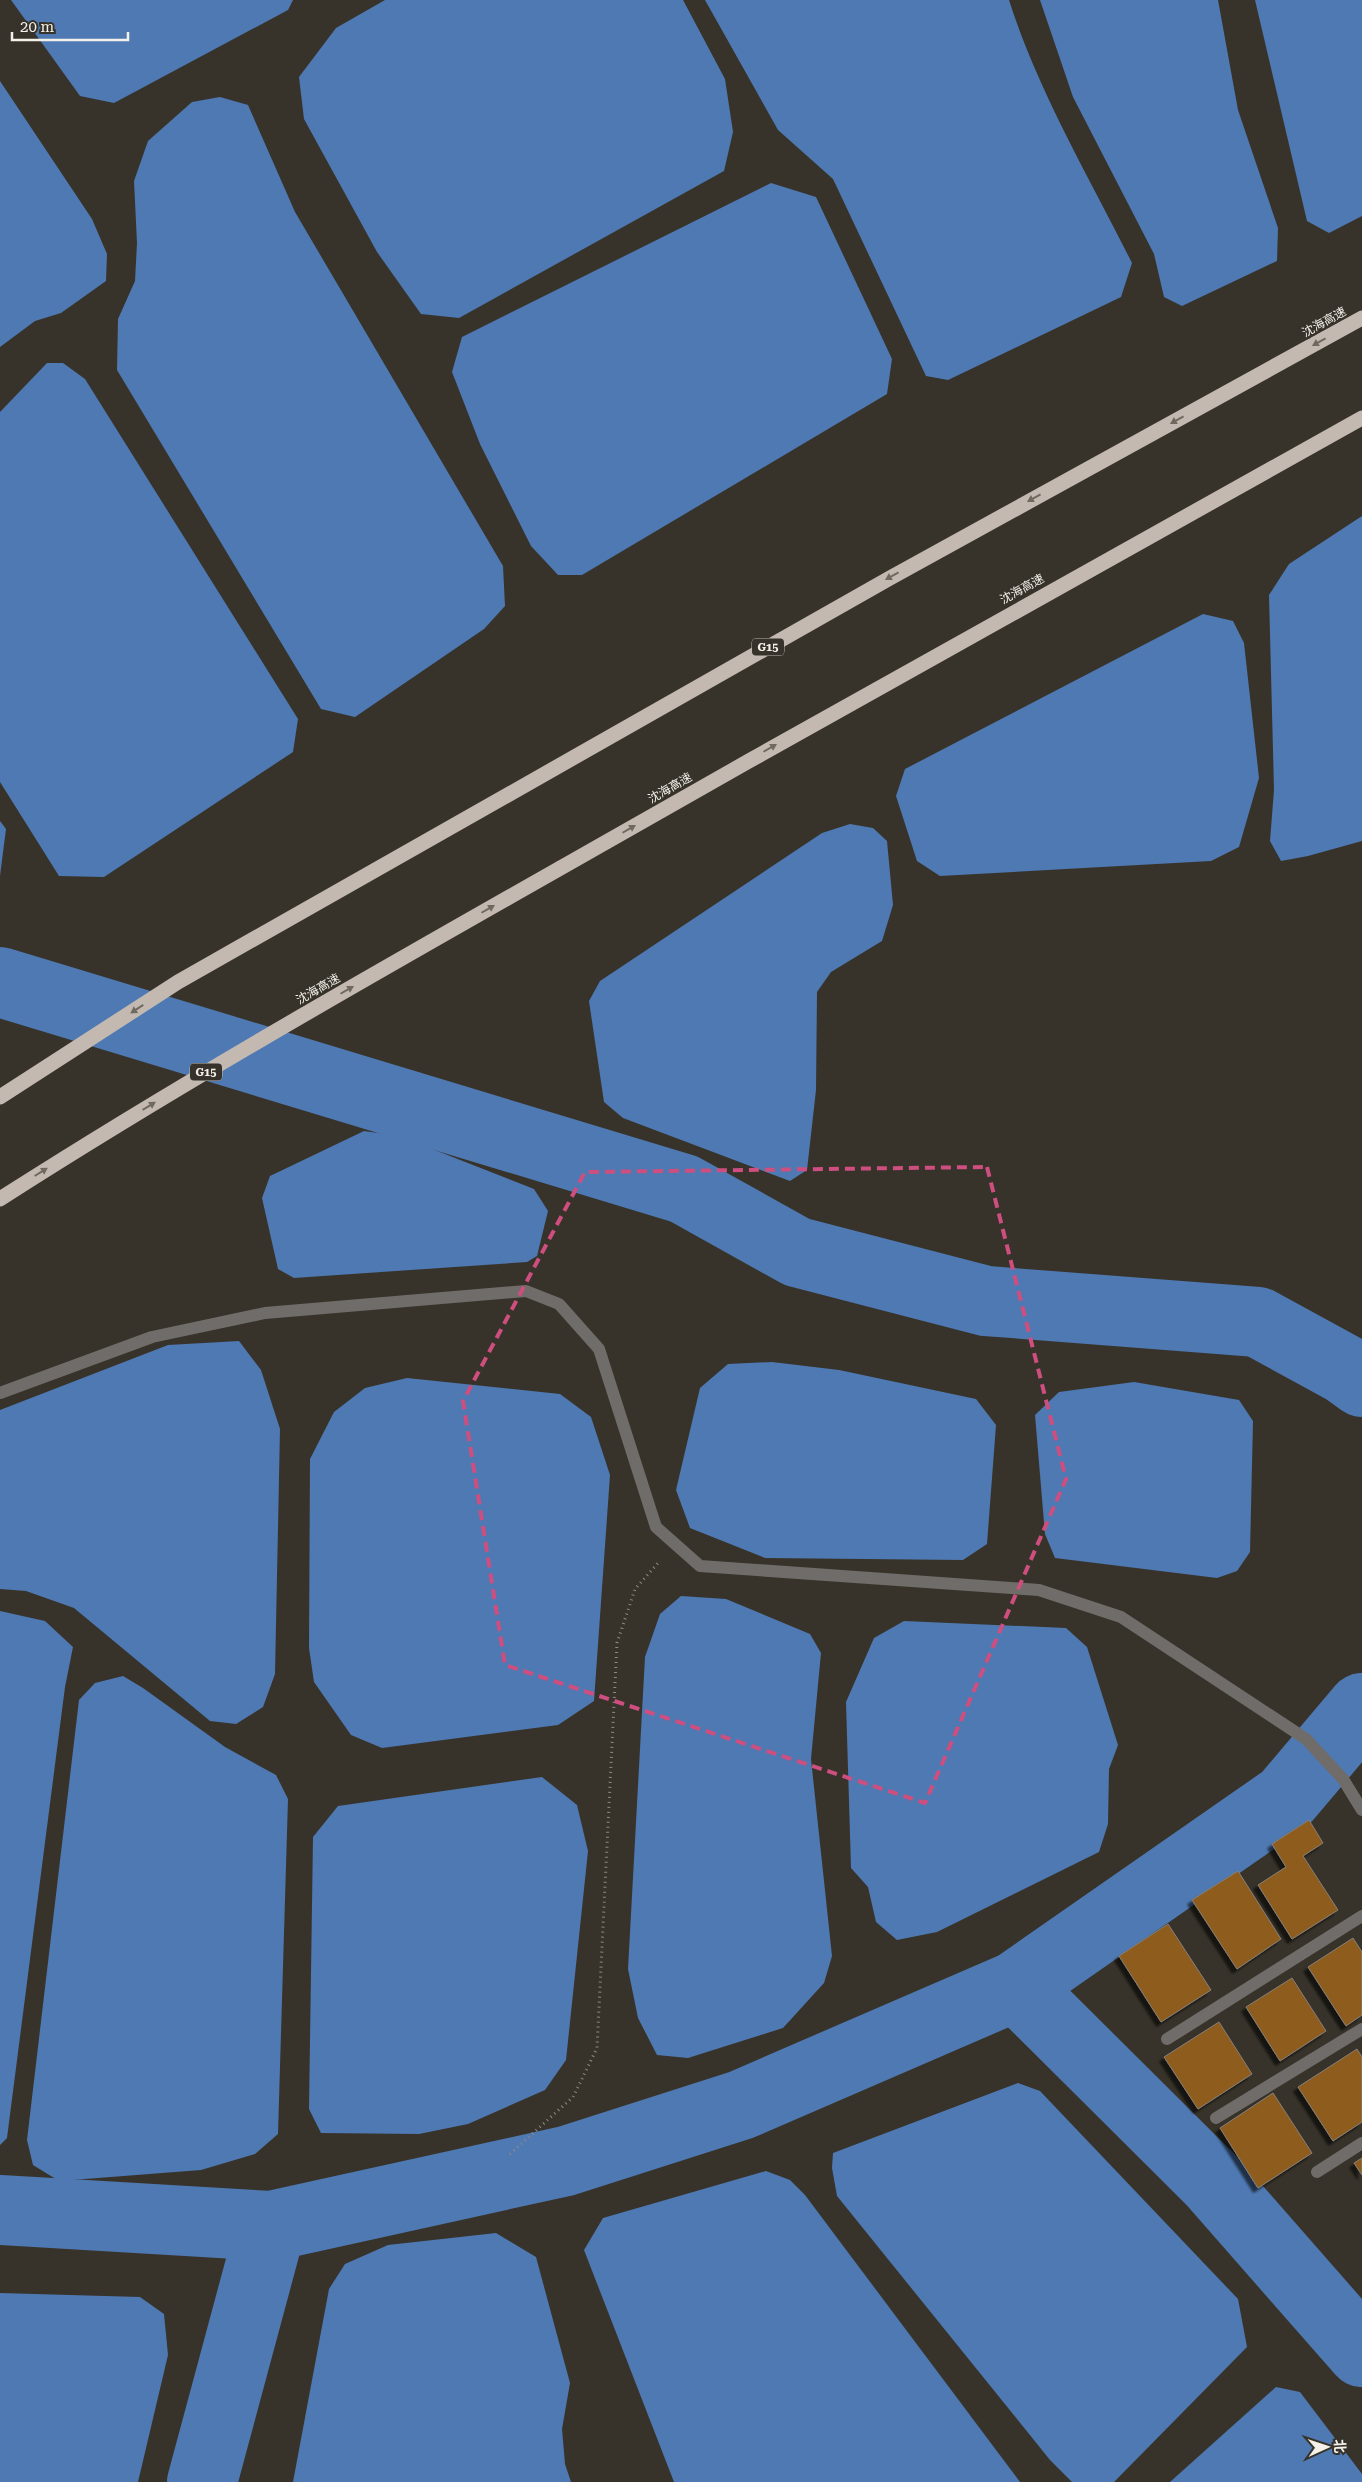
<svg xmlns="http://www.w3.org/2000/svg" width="1362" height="2482" viewBox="0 0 1362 2482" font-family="'Roboto Serif','Noto Sans SC',serif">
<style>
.water{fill:#4f79b2}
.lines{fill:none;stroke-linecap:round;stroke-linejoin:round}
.river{stroke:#4f79b2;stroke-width:70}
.building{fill:#8e5c1e;stroke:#888078;filter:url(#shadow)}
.path{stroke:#8e8b83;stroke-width:3;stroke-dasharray:1 4;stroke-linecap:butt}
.lane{stroke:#706c69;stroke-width:12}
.street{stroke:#706c69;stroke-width:12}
.highway{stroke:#c3b9b1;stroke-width:15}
.oneway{fill:#6f6960}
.marked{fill:none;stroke:#ce4e7f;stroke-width:4;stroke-dasharray:10 6;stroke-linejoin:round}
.labels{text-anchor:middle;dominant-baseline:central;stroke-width:4.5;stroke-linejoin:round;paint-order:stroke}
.shield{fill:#37332a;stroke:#bbb8b1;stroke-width:1}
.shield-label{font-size:11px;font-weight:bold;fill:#f4f1eb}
.street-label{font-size:12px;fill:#f4f1eb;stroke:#37332a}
</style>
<defs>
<filter id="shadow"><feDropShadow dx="-4.5" dy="4.5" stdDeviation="1" flood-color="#0009"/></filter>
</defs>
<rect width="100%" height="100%" fill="#37332a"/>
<g class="water">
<polygon points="11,0 293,0 288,10 114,103 80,96"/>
<polygon points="385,0 683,0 725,79 733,132 724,171 459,318 421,314 377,252 304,119 299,77 336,28"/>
<path d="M705 0H1009C1038 91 1089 177 1132 263L1121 297 948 380 926 376 833 179 778 130Z"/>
<polygon points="1040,0 1218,0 1238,110 1278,228 1277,261 1182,306 1164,297 1154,254 1073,97"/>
<polygon points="1255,0 1362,0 1362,216 1329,233 1307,221"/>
<polygon points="0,81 92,219 107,254 106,281 61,313 35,321 0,347"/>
<polygon points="220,97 248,105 295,212 503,566 505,606 484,629 355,717 321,709 117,370 118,319 135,281 137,243 134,181 148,141 192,102"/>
<polygon points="771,183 816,197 892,359 887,394 582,575 558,575 531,546 480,444 452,372 462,337"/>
<polygon points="47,363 63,363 85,379 298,719 293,752 104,877 59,876 0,782 0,412"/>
<polygon points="1362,516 1362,841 1308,856 1281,861 1270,841 1274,790 1269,595 1289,564"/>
<polygon points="1203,614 1233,621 1244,643 1259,778 1239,847 1211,861 940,876 917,861 896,796 905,769"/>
<polygon points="0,821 6,829 0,876"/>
<polygon points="850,824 873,828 887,841 893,905 882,941 831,972 817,992 816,1090 807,1170 790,1181 623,1118 604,1102 589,1001 600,981 822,833"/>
<polygon points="364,1131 399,1136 534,1189 548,1211 537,1256 527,1262 294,1278 278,1269 262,1198 270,1176"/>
<polygon points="239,1341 261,1370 280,1429 275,1674 263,1707 236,1724 210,1721 74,1608 26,1591 0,1589 0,1410 168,1345"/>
<polygon points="772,1362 839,1370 976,1399 996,1425 987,1544 963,1560 765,1558 690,1528 676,1490 700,1388 728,1364"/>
<polygon points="407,1378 560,1394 591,1417 610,1475 594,1701 558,1725 382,1748 351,1735 314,1682 309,1648 310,1459 334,1412 365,1388"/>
<polygon points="1134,1382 1239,1400 1253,1421 1250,1552 1237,1571 1217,1578 1055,1558 1045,1534 1035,1415 1059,1392"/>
<polygon points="681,1596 726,1599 810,1634 821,1653 811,1759 832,1956 824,1983 783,2028 688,2058 657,2055 638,2018 628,1969 645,1657 660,1614"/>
<polygon points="0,1611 45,1621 73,1647 65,1687 7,2138 0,2145"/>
<polygon points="904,1621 1066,1628 1087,1647 1118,1745 1109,1769 1108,1824 1099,1852 937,1932 897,1940 876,1922 868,1887 851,1868 846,1702 874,1638"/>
<polygon points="123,1676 143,1688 225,1747 276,1775 288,1799 278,2134 255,2154 201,2170 59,2181 33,2165 27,2140 79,1700 95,1683"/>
<polygon points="542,1777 577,1805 588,1851 566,2060 545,2090 468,2124 419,2134 321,2133 309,2109 313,1837 338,1806"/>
<polygon points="1018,2083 1040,2091 1238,2299 1247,2347 1114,2482 1072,2482 1050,2460 837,2196 832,2168 833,2153"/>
<polygon points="766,2171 790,2180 805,2195 1020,2482 674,2482 584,2250 603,2218"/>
<polygon points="496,2233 536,2257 570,2383 562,2429 565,2464 571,2482 293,2482 329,2289 345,2264 388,2245"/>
<polygon points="0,2293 140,2297 164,2314 168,2355 138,2482 0,2482"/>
<polygon points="1276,2387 1300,2392 1362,2474 1362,2482 1170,2482"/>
</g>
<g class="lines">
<g class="river">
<polyline points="0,982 684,1189 797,1252 986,1301 1258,1322 1344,1369 1362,1382"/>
<polyline points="1016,1986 1212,2181 1362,2352"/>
<polyline points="0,2210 271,2226 566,2161 741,2105 1016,1986 1286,1798 1362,1708"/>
<polyline points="202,2482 271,2226"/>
</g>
</g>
<g class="building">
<polygon points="1309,1820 1323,1843 1303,1856 1338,1910 1292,1939 1258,1885 1286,1867 1272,1844"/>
<polygon points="1238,1871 1281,1939 1237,1969 1192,1900"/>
<polygon points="1168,1924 1211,1990 1161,2022 1119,1956"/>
<polygon points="1353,1938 1362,1952 1362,2015 1346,2026 1308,1967"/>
<polygon points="1292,1978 1326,2031 1280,2061 1246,2007"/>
<polygon points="1219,2022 1252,2074 1198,2109 1164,2057"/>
<polygon points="1357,2049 1362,2057 1362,2122 1333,2141 1298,2087"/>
<polygon points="1273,2093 1312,2153 1258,2188 1220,2128"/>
<polygon points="1362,2158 1362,2175 1354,2163"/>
</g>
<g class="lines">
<polyline class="path" points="510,2154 573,2097 597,2048 617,1643 635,1589 658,1563"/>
<g class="lane">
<polyline points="0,1393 152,1337 265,1313 526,1291 559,1304 599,1349 656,1527 700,1566 1039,1590 1121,1617 1306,1739 1343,1779"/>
<polyline points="1167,2039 1362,1916"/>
<polyline points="1216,2118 1362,2029"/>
<polyline points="1317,2172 1362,2143"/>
</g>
<polyline class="street" points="1343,1779 1362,1810"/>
<g class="highway">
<polyline points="0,1097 178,982 890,578 1362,318"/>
<path d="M0 1199C184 1081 374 974 564 866 829 715 1095 566 1362 418"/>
</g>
</g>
<defs><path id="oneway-solid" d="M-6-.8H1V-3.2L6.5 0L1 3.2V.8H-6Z" transform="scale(1.25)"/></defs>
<g class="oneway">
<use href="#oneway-solid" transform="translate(1319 342) rotate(151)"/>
<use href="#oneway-solid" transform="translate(1177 420) rotate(151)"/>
<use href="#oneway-solid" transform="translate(1034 498) rotate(151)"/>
<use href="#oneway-solid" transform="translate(892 576) rotate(151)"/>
<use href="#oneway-solid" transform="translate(770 748) rotate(-30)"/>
<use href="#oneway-solid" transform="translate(629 829) rotate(-30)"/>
<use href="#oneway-solid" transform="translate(488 909) rotate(-30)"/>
<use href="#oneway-solid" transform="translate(347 990) rotate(-30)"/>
<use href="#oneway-solid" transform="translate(137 1009) rotate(147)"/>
<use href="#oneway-solid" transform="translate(149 1106) rotate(-31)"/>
<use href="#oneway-solid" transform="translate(41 1172) rotate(-32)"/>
</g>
<path class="marked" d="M987 1167 1066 1479 925 1803 505 1665 463 1401 585 1172Z"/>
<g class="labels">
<g class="shield">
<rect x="752" y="638.5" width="32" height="17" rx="4"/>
<rect x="190" y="1063.5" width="32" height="17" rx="4"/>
</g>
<g class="shield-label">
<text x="768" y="647">G15</text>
<text x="206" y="1072">G15</text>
</g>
<g class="street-label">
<text transform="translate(1324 322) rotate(-29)">沈海高速</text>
<text transform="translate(1022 589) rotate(-29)">沈海高速</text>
<text transform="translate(670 788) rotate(-30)">沈海高速</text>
<text transform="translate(318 989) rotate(-30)">沈海高速</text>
</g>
</g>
<g transform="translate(1327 2447) rotate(87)" stroke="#37332a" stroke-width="4" paint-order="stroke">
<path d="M0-4L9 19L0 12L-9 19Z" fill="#f4f1eb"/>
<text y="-8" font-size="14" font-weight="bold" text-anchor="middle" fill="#f4f1eb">北</text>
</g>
<path d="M12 32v8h116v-8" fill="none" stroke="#f4f1eb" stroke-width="2.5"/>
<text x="20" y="32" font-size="15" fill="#f4f1eb" stroke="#37332a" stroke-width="4" paint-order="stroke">20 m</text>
</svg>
